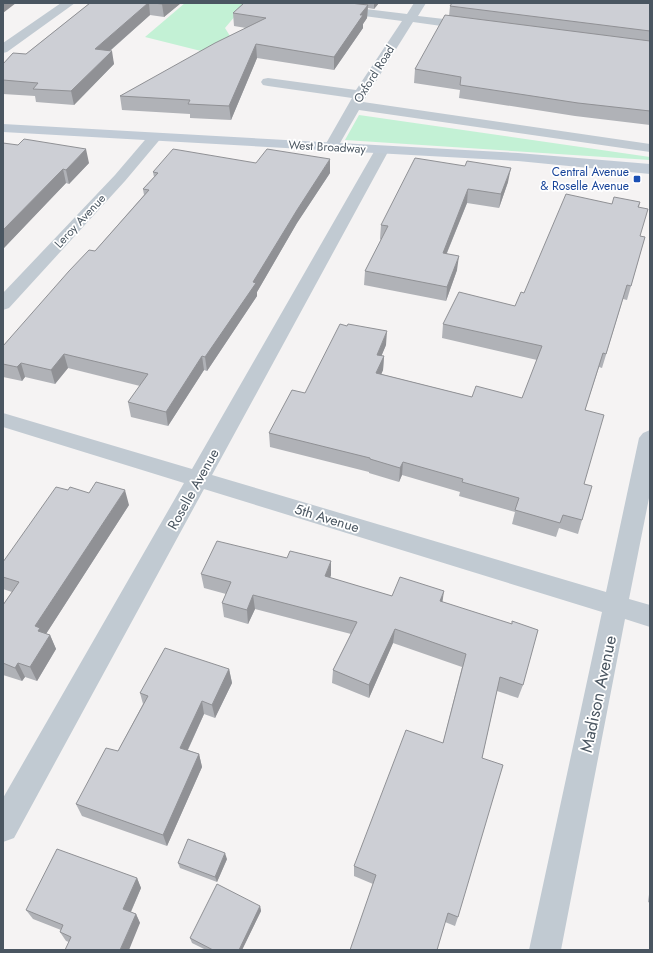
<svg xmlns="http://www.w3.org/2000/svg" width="653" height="953" font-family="Jost,sans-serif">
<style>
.green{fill:#c3f1d5}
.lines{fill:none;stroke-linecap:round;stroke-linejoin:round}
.minor{fill:#c1cad2;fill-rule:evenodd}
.secondary{fill:#c1cbd6;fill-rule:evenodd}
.wall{fill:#b0b2b7}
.shaded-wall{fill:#909195}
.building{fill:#cdcfd5;stroke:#909195}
.transit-dot{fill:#1a4fb4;stroke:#fff;stroke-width:1.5}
.labels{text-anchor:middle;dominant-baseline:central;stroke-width:3.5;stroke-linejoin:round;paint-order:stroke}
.far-street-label{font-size:12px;fill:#4a5661;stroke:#fff}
.far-transit-label{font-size:12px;fill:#164399;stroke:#fff;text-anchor:end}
.street-label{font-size:14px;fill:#4a5661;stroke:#fff}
.near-street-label{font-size:17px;fill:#4a5661;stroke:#fff}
</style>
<rect width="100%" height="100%" fill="#f5f3f3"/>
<path class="green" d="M185,3H246L225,28L230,36L201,51L145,37Z
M359,115L650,157V160L345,140Z"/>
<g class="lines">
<path class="minor" d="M61,3H75L7,52L3,53V43Z
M282,3H316L407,14L414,3H426L418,16L470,22L476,26L470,30L413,22L363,102L650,144V152L359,110L336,150H326L324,147L352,98L268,86L263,85L261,82L263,79L268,78L356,90L402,21L288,6Z
M155,133L160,134L162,137L125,181L9,308L3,310V293L115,175L150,134Z
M382,146L387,147L389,150L212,475L606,592L639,438L643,433L650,430V493L629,599L650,605V627L625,619L561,950H529L602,612L204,489L14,838L3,842V798L184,483L3,427V413L192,469L375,150L377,147Z"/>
<path class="secondary" d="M3,124L518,153L650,164V174L518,161L3,132Z"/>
</g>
<path class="wall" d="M90,3H181L164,17L150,15L110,51L114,64L74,105L36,102L35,96L3,94V64L26,54Z
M244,3H379L374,9L368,8L367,18L363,24V28L334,70L257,58L231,120L190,118V114L122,110L120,96L246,28L234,26L233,13Z
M650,3V125L575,116L459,98L460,90L414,83L415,69L449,16L450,6Z
M3,143L89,163L69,184L66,183L3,249Z
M256,163L330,173L297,223L257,292V296L207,371L204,370L168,426L131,417L128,402L140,386L68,368L55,384L25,377L22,381L3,377V346L95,251L144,195L143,189L154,177L153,172Z
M465,166L508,182L499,208L467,203L447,253L457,270L446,301L364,285L365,271L381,240L380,239L381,225Z
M640,202L639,207L640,236L645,237L627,300L623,299L602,368L599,367L585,410L584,484L582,520L578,534L559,528L556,537L512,524L515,512L459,496L460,492L402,475L399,482L369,473V472L270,447L269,433L305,393L386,345L381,356H384L383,370L381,374L472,397L522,398L537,360L442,338L443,324L515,306L524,293L612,204Z
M129,505L46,634L50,635L56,649L37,681L25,677L22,681L3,675V605L12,592L3,589V562Z
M201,574L331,575L330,578L392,596L442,602L523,685L518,698L497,691L482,758L458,917L455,926L445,922L373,884L354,876V866L443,743L462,667L393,643L369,698L332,683L333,670L351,634L255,609L248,624L224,617L222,603L226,594L204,588Z
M229,669L232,683L215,718L204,714L188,750L199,754L202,767L167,846L82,816L76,804L118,751L143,704L140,693Z
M227,859L217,882L180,868L178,863Z
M137,878L141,888L131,912L136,914L140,923L69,942L66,941L60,932L61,930L33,919L26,910Z
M650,887V903L648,902Z
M260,906L261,911L242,950H206L192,943L190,938Z"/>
<path class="shaded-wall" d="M3,3H16L3,13Z
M148,3H149L150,15L97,62L95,49Z
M164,3H181L164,17L162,4Z
M374,3H379L374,9Z
M368,5L367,18L363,24V28L334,70V57L360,15Z
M256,44L257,58L231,120L229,106Z
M112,51L114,64L74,105L71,91Z
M86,149L89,163L69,184L66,170Z
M330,159V173L297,223L257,292V296L207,371L205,357L253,282L297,210Z
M511,168L508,182L499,208L501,194Z
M63,169L66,183L3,249V230Z
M468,189L467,203L441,267L443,253Z
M459,256L457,270L446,301L447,287Z
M387,331L386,345L376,369L377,355Z
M64,354L68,368L55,384L51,370Z
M202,356L204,370L168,426L166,412Z
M384,356L383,370L376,387V373Z
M21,363L25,377L22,381L17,367Z
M403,462L402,475L399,482L400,468Z
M125,490L129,505L44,637V645L35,626Z
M331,561V575L325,591V576Z
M444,591L442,605L440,601Z
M253,595L255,609L248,624L247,610Z
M395,629L393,643L369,698V685Z
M50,635L56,649L37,681L30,667Z
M18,663L25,677L22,681L15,668Z
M229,669L232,683L215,718L212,705Z
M202,701L204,714L183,760L180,748Z
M199,754L202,767L167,846L163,835Z
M225,853L227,859L217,882L215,877Z
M137,878L141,888L128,918L123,909Z
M260,906L261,911L242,950H239Z
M136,914L140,923L129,950H120Z"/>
<path class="building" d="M90,3H148L95,49L112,51L71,91L33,89L38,83L3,80V64L13,53L26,54Z
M153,3H164L162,4Z
M244,3H350L368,5L360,15H363L334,57L256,44L229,106L188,104L190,100L120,96L215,43L266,18L233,13Z
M452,3H650V31L450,6Z
M445,15L650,41V111L578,103L460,85L461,77L415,69Z
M24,139L86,149L66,170L63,169L3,230V143L18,145Z
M173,149L256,163L267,149L330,159L297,210L253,282L256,283L205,357L202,356L166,412L128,402L148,374L64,354L51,370L21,363L17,367L3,364V346L69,271L89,250L95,251L149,190L143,189L158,173L153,172Z
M415,158L465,166L467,161L511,168L501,194L468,189L443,253L459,256L447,287L365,271L388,226L381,225Z
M566,194L612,204L614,197L640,202L638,207L648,209L640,236L645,237L631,286L627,285L606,354L603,353L585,410L604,415L584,484L592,486L582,520L563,515L560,523L515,510L519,498L462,482L463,479L403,462L400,468L370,459V458L269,433L292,390L305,393L340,324L347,326L348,324L387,331L377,355L384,356L376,373L472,397L476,386L522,398L542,346L443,324L459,292L515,306L521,292L524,293Z
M96,482L125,490L35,626L40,628L38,631L50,635L30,667L18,663L15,668L3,663V605L19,582L3,577V562L56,487L68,490L70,487L89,493Z
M217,541L287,558L290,551L331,561L325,576L392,596L400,577L444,591L440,601L512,624V621L538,630L523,685L500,677L482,758L503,765L458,917L448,913L437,950H350L376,875L354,866L406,730L443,743L466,654L395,629L369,685L333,670L357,622L253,595L247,610L222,603L231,582L201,574Z
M165,648L229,669L212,705L202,701L180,748L199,754L163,835L76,804L106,748L118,751L148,696L140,693Z
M188,839L225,853L215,877L178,863Z
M57,849L137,878L123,909L136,914L120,950H65L71,937L60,932L63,925L26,910Z
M217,884L260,906L239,950H213L190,938Z"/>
<rect class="transit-dot" x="633" y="175" width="8" height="8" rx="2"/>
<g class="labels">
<g class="far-street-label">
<text transform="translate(374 74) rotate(-58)">Oxford Road</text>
<text transform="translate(327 147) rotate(3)">West Broadway</text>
<text transform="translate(80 221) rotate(-47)">Leroy Avenue</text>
</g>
<g class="far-transit-label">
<text x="629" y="172">Central Avenue<tspan x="629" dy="14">&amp; Roselle Avenue</tspan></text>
</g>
<g class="street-label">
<text transform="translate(193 489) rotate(-61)">Roselle Avenue</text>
<text transform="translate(327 518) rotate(17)">5th Avenue</text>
</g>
<g class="near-street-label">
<text transform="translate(598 694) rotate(-78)">Madison Avenue</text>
</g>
</g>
<rect width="653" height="953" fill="none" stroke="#4a5661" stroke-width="8"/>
</svg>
